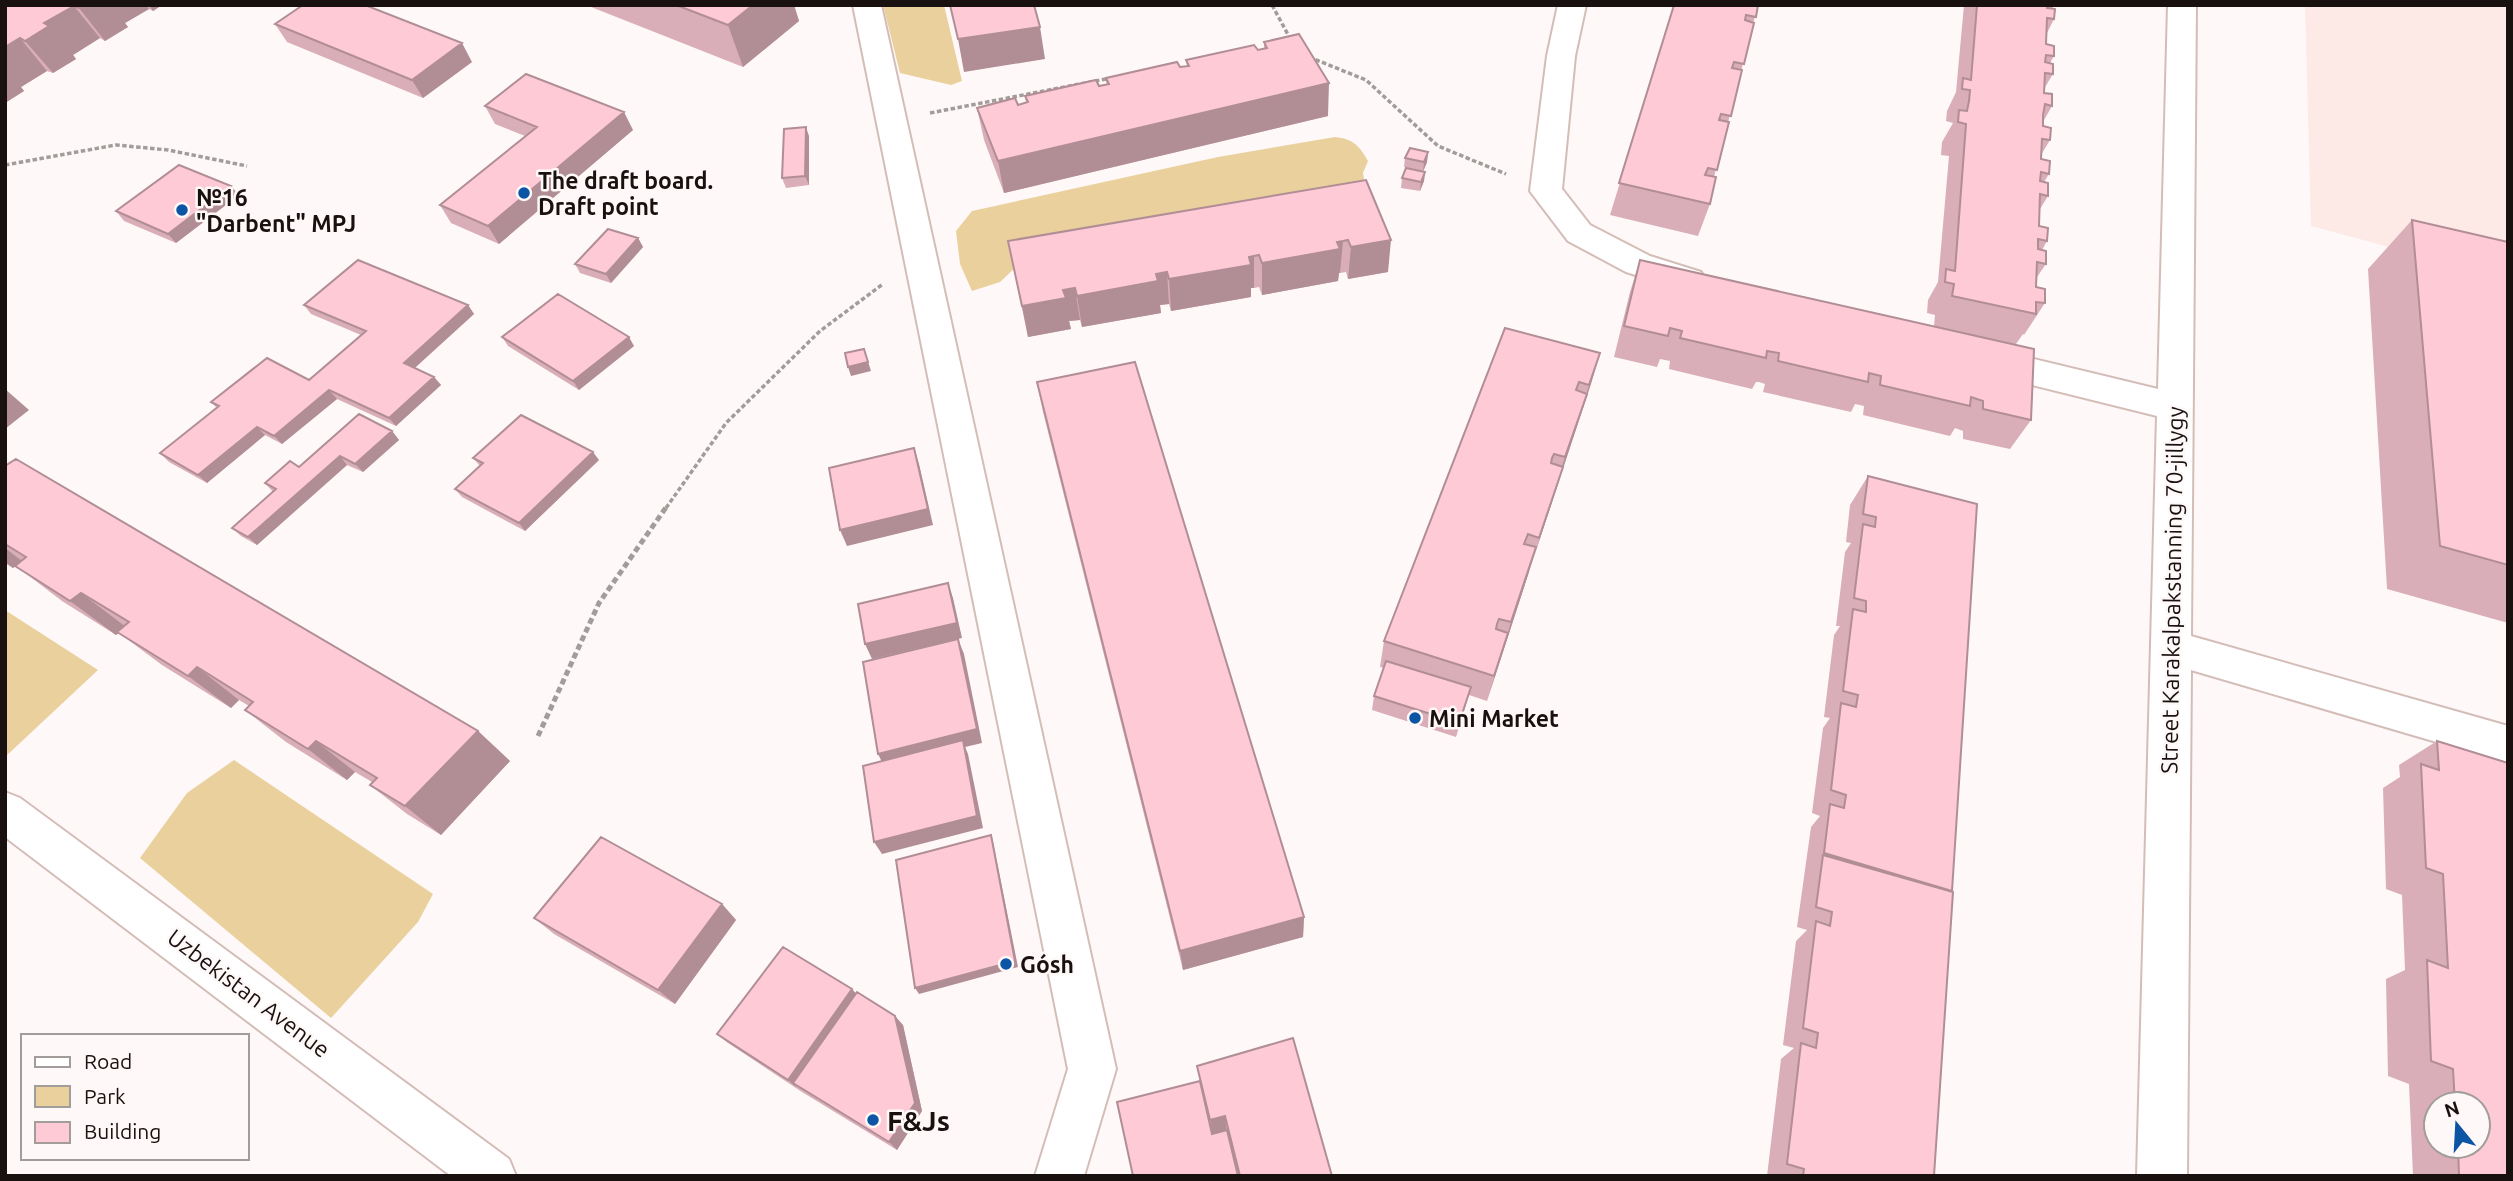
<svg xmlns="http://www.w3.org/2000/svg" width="2513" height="1181" font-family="Ubuntu,sans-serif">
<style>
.built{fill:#fde9e5}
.green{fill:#ead09d}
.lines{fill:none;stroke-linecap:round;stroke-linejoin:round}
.minor-casing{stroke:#d4bdb8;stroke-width:4}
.path-far1{stroke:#a29c9b;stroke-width:3.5;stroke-dasharray:4.5 2.5;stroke-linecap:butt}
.path{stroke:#a29c9b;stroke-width:5;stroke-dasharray:6 3.5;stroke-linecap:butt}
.minor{fill:#fff;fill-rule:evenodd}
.wall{fill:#daaeb8;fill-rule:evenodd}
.shaded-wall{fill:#b18d96}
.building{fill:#fdcad6;stroke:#b18d96;stroke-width:2}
.poi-dot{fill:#0c54a4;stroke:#fef9f8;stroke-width:2.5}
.labels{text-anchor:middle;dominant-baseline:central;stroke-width:5;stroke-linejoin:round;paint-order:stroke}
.poi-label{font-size:23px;font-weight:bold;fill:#19110f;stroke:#fef9f8;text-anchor:start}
.street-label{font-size:23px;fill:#19110f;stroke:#fef9f8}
.near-poi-label{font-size:28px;font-weight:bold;fill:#19110f;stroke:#fef9f8;text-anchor:start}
</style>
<rect width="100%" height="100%" fill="#fef9f8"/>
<path class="built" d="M2305,5H2508V279L2311,226Z"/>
<path class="green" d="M883,5H944L962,81L951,85L900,73Z
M1335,137C1353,139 1359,145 1368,161L1363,173L1366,193L1017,266L1000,282L972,291L960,264L956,231L972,211L1218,157Z
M5,610L98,670L5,757Z
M234,760L433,894L418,922L331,1018L140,858L187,793Z"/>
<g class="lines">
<defs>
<path id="minor" d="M853,5H881L1116,1069L1084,1176H1035L1068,1069Z
M1558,5H1586L1575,56L1562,189L1590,225L1650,256L1701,272L1705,280L1701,288L1689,292L1626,272L1568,241L1530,191L1547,56Z
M2168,5H2196L2191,636L2508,726V763L2191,670L2187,1176H2137L2157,416L1984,373L1972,369L1967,360L1972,351L1984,347L2158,389Z
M5,792L20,798L509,1159L516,1176H451L5,837Z"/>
</defs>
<use href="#minor" class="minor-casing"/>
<path class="path-far1" d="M1272,5L1292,42
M1309,57L1366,80L1438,146L1506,174
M930,113L1111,78
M5,165L116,145L168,150L247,166
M666,508L726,423L820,331L883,284"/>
<path class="path" d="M538,736L599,603L667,506"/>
<use href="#minor" class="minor"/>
</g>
<path class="wall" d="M5,5H162L153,11L149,9L125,23L128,27L105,41L100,38L73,55L76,59L53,73L47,71L21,87L24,91L5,103Z
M586,5H794L799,21L743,67Z
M1670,5H1758L1714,177L1710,204L1698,236L1610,215L1674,6Z
M1964,5H2054L2052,9L2054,19L2047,33L2046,44L2054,56L2050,63L2053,74L2044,89V93L2052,106L2043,122V126L2050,140L2041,155V159L2049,174L2044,182L2048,196L2040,209L2039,226L2047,241L2042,250L2046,264L2037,277L2036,287L2045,303L2024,335L2023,334L2016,344L2031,420L2010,449L1963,439V431L1955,428L1950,436L1863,415L1864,406L1855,404L1851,412L1763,392L1765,384L1759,382H1756L1752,389L1669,369L1670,361L1660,359L1657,367L1614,357L1630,292L1640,260L1934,326L1935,315L1927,313L1928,300L1938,282L1949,156L1941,155L1942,142L1953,123L1946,121L1947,111L1956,92Z
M275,24L472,62L423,98L287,42Z
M1264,42L1328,116L1004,193L984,140L977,108L1018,105L1026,103L1025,96L1106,85V78L1187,66L1186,60L1264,49Z
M485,106L633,130L499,244L451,223L440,205L525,136L495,124Z
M809,136V185L786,188L782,178Z
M1428,152L1427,162L1423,171L1425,172L1424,181L1420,191L1401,188L1402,178L1418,170L1404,167L1405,158Z
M1366,180L1388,272L1348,279L1346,272L1340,273H1339L1338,281L1262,295L1259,287L1254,288H1251V297L1171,311L1169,304L1160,305L1161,313L1082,327L1080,320L1069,321L1071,329L1028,337L1008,241Z
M239,195L176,243L124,221L116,211Z
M2412,220L2508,242V623L2387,589L2368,269Z
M638,238L643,247L611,283L580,273L575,264Z
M304,305H468L474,314L415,368L434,377L441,385L396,426L337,399L282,444L265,435L207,483L169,462L160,453L217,408L211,402L309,380L361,335L311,314Z
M502,337L634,346L579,390L508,346Z
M1600,353L1487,701L1469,695L1456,737L1372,710L1374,696L1384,668L1380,667L1384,641Z
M1037,382L1304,917L1303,937L1183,970L1043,412Z
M392,431L399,440L363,472L347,465L257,545L241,536L232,528L273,492L265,483L299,467Z
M473,458L599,460L525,531L462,497L455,489L480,466Z
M5,466L478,731L510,761L441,835L407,814L370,785L372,782L355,772L347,780L286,742L245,710L249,706L239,700L231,708L162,665L119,633L116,635L62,601L16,566L13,568L5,563Z
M1868,476L1952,891L1951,892L1934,1176H1767L1781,1059L1794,1048L1783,1045L1796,941L1807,930L1797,927L1811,827L1820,816L1812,813L1823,728L1830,718L1824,717L1834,635L1840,626H1836L1845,552L1851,543L1846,542L1850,505Z
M2437,741L2508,1176H2413L2409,1084L2388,1076L2386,979L2405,970L2402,895L2386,889L2383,788L2400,777L2399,765ZM2436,1104H2478V1146H2436Z
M722,904L736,920L675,1004L554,934L534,918Z
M856,993L903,1025L922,1111L897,1150L802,1092L728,1043L717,1034Z
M1197,1066L1332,1176H1133L1200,1081Z"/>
<path class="shaded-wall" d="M84,5H146L149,9L125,23L128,27L105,41L79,8Z
M149,5H162L153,11Z
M753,5H794L799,21L743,67L728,25Z
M74,6L100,38L73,55L76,59L53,73L25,41L44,23Z
M1040,27L1045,59L964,72L958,39Z
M20,38L47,71L21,87L24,91L5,103V47Z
M462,43L472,62L423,98L412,80Z
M1329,83L1328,116L1004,193L998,161Z
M624,112L633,130L499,244L488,226Z
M806,127L809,136V185L805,176Z
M1428,152L1427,162L1423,172L1424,162Z
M1425,172L1424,181L1420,191L1421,182Z
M231,186L239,195L176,243L168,234Z
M638,238L643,247L611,283L606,274Z
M1391,240L1388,272L1348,279L1351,247Z
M1343,241L1340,273H1339L1338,281L1262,295V263Z
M1254,256V288H1251V297L1171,311L1169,279Z
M1167,272L1169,304L1160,305L1161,313L1082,327L1077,296Z
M1075,288L1080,320L1069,321L1071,329L1028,337L1022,306L1063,290Z
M468,305L474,314L410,372L404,363Z
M629,337L634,346L579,390L573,381Z
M864,349L871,371L851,376L848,367Z
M1600,353L1591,384L1531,566L1565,457Z
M434,377L441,385L396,426L389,418Z
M5,389L29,410L5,429Z
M329,390L337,399L282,444L274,436Z
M257,427L265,435L207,483L198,475Z
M392,431L399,440L363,472L355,464Z
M914,448L919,464L933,525L847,546L840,530Z
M593,452L599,460L525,531L519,523Z
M340,456L347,465L257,545L248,537Z
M1536,547L1528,575L1487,701L1511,622Z
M5,548L22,561L13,568L5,562Z
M948,583L953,598L962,638L872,659L865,644Z
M81,593L126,627L116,635L70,601Z
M958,639L964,654L982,743L965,747L968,754L983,828L882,854L874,842L885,768L878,754Z
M197,667L239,700L231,708L188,676Z
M478,731L510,761L441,835L405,806Z
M316,741L355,772L347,780L308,749Z
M991,835L993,842L1018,967L919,994L915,988Z
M722,904L736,920L675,1004L658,990Z
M1304,917L1303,937L1183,970L1180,951Z
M852,989L861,999L793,1083L797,1088L788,1080Z
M895,1016L903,1025L922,1111L897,1150L889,1142Z
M1225,1116L1227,1134L1213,1138L1210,1120Z"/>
<path class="building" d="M5,5H84L79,8L74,6L44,23L49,26L25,41L20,38L5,47Z
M303,5H365L462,43L412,80L275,24Z
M676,5H753L728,25Z
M950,5H1034L1040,27L958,39Z
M1674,5H1758L1756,17L1746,15L1745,20L1754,23L1744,64L1734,62L1732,68L1742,70L1731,116L1721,114L1719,120L1729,122L1717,170L1708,168L1705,175L1716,177L1710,204L1619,183Z
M1977,5H2048L2047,8L2055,9L2054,19L2047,18L2046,44L2054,46V56L2046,55L2045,62L2053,64V74L2045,73L2044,93L2052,94V106L2045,104L2043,115V126L2051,128L2050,140L2042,139L2041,159L2050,161L2049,174L2041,172L2040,181L2048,183V196L2040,194L2039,226L2048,228L2047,241L2038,239V249L2046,251V264L2037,262L2036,287L2045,289V303L2036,302V314L1952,296L1954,284L1945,282L1946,269L1955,271L1966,124L1958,122L1959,110L1967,111L1969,101L1970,90L1962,89L1963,78L1971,80Z
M1299,34L1329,83L998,161L977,108L1015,98L1018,105L1028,102L1025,96L1096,80L1099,86L1109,84L1106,78L1177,62L1180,67L1189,66L1186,60L1254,45L1258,50L1267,48L1264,42Z
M526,74L624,112L488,226L440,205L537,127L485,106Z
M806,127L805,176L782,178L784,129Z
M1410,148L1428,152L1424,162L1405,158Z
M179,165L231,186L168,234L116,211Z
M1406,168L1425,172L1421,182L1402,178Z
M1366,180L1391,240L1351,247L1348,240L1343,241L1337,242L1340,249L1262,263L1259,255L1249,257L1251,265L1169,279L1167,272L1156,274L1158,281L1077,296L1075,288L1063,290L1066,298L1022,306L1008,241Z
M2412,220L2508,242V565L2440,546Z
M608,229L638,238L606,274L575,264Z
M358,260L468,305L404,363L434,377L389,418L329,390L274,436L257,427L198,475L160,453L219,406L211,402L267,358L309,380L366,331L304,305Z
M1640,260L2034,349L2031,420L1983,409V401L1971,397L1970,406L1880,385L1881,376L1869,373L1868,382L1778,361L1779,353L1767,351L1766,358L1680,338L1682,331L1670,328L1668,336L1624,326Z
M558,294L629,337L573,381L502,337Z
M1505,328L1600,353L1589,385L1579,382L1576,390L1587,394L1565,457L1554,454L1552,458L1551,463L1563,467L1539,538L1528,534L1524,544L1536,547L1511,622L1499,619L1497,624L1496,629L1508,633L1494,676L1384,641Z
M864,349L868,362L848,367L845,353Z
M1135,362L1304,917L1180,951L1037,382Z
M359,414L392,431L355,464L340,456L248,537L232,528L276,489L265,483L290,461L299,467Z
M521,415L593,452L519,523L455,489L483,463L473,458Z
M914,448L928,509L840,530L829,468Z
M16,459L478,731L405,806L370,785L377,778L316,741L308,749L245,710L253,702L197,667L188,676L117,632L129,622L81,593L70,601L15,566L26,557L5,544V466Z
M1868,476L1977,504L1952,891L1824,853L1830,804L1844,808L1846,795L1831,790L1841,703L1856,707L1858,695L1843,691L1853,609L1866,612V601L1854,598L1863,524L1875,527L1876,517L1863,514Z
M948,583L957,623L865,644L858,604Z
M958,639L977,729L878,754L863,662Z
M1386,661L1471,687L1459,723L1374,696Z
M963,740L977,816L874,842L863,766Z
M2437,741L2508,763V1176H2459L2458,1146H2478V1104H2455L2453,1069L2431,1061L2427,960L2448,968L2443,874L2426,868L2421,764L2439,770Z
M991,835L1015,961L915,988L896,860Z
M601,837L722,904L658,990L534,918Z
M1823,855L1953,892L1934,1176H1803L1804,1169L1787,1164L1801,1043L1816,1048L1818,1033L1803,1028L1816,921L1830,926L1832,912L1816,907Z
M783,947L852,989L788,1080L717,1034Z
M857,992L895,1016L915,1103L889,1142L793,1083Z
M1293,1038L1332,1176H1240L1225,1116L1210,1120L1197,1066Z
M1200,1081L1212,1134L1227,1130L1238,1176H1133L1117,1102Z"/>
<g class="poi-dot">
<circle cx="524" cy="193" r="7"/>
<circle cx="182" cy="210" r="7"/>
<circle cx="1415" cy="718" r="7"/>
<circle cx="1006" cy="964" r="7"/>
<circle cx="873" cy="1120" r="7"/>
</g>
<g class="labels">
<g class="poi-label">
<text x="538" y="180">The draft board.<tspan x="538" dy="26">Draft point</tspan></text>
<text x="196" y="197">№16<tspan x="196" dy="26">"Darbent" MPJ</tspan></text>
<text x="1429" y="718">Mini Market</text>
<text x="1020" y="964">Gósh</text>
</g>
<g class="street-label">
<text transform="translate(2172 590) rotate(-89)">Street Karakalpakstanning 70-jillygy</text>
<text transform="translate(249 993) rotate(37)">Uzbekistan Avenue</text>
</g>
<g class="near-poi-label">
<text x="887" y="1120">F&amp;Js</text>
</g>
</g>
<rect width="2513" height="1181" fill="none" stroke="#19110f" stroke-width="14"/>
<rect x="21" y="1034" width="228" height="126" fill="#fef9f8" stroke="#a29c9b" stroke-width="2"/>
<rect x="35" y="1057" width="35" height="10" fill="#ffffff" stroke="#a29c9b" stroke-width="2"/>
<text x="84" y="1069" font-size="21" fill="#19110f">Road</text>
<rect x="35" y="1086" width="35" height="21" fill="#ead09d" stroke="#a29c9b" stroke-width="2"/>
<text x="84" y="1104" font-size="21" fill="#19110f">Park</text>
<rect x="35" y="1122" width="35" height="21" fill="#fdcad6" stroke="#a29c9b" stroke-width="2"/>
<text x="84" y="1139" font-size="21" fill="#19110f">Building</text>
<g transform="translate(2457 1125) rotate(342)"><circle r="33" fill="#fef9f8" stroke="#a29c9b" stroke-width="2"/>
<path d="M0-5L12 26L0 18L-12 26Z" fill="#0c54a4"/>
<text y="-10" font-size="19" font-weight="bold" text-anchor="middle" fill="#19110f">N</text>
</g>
</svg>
